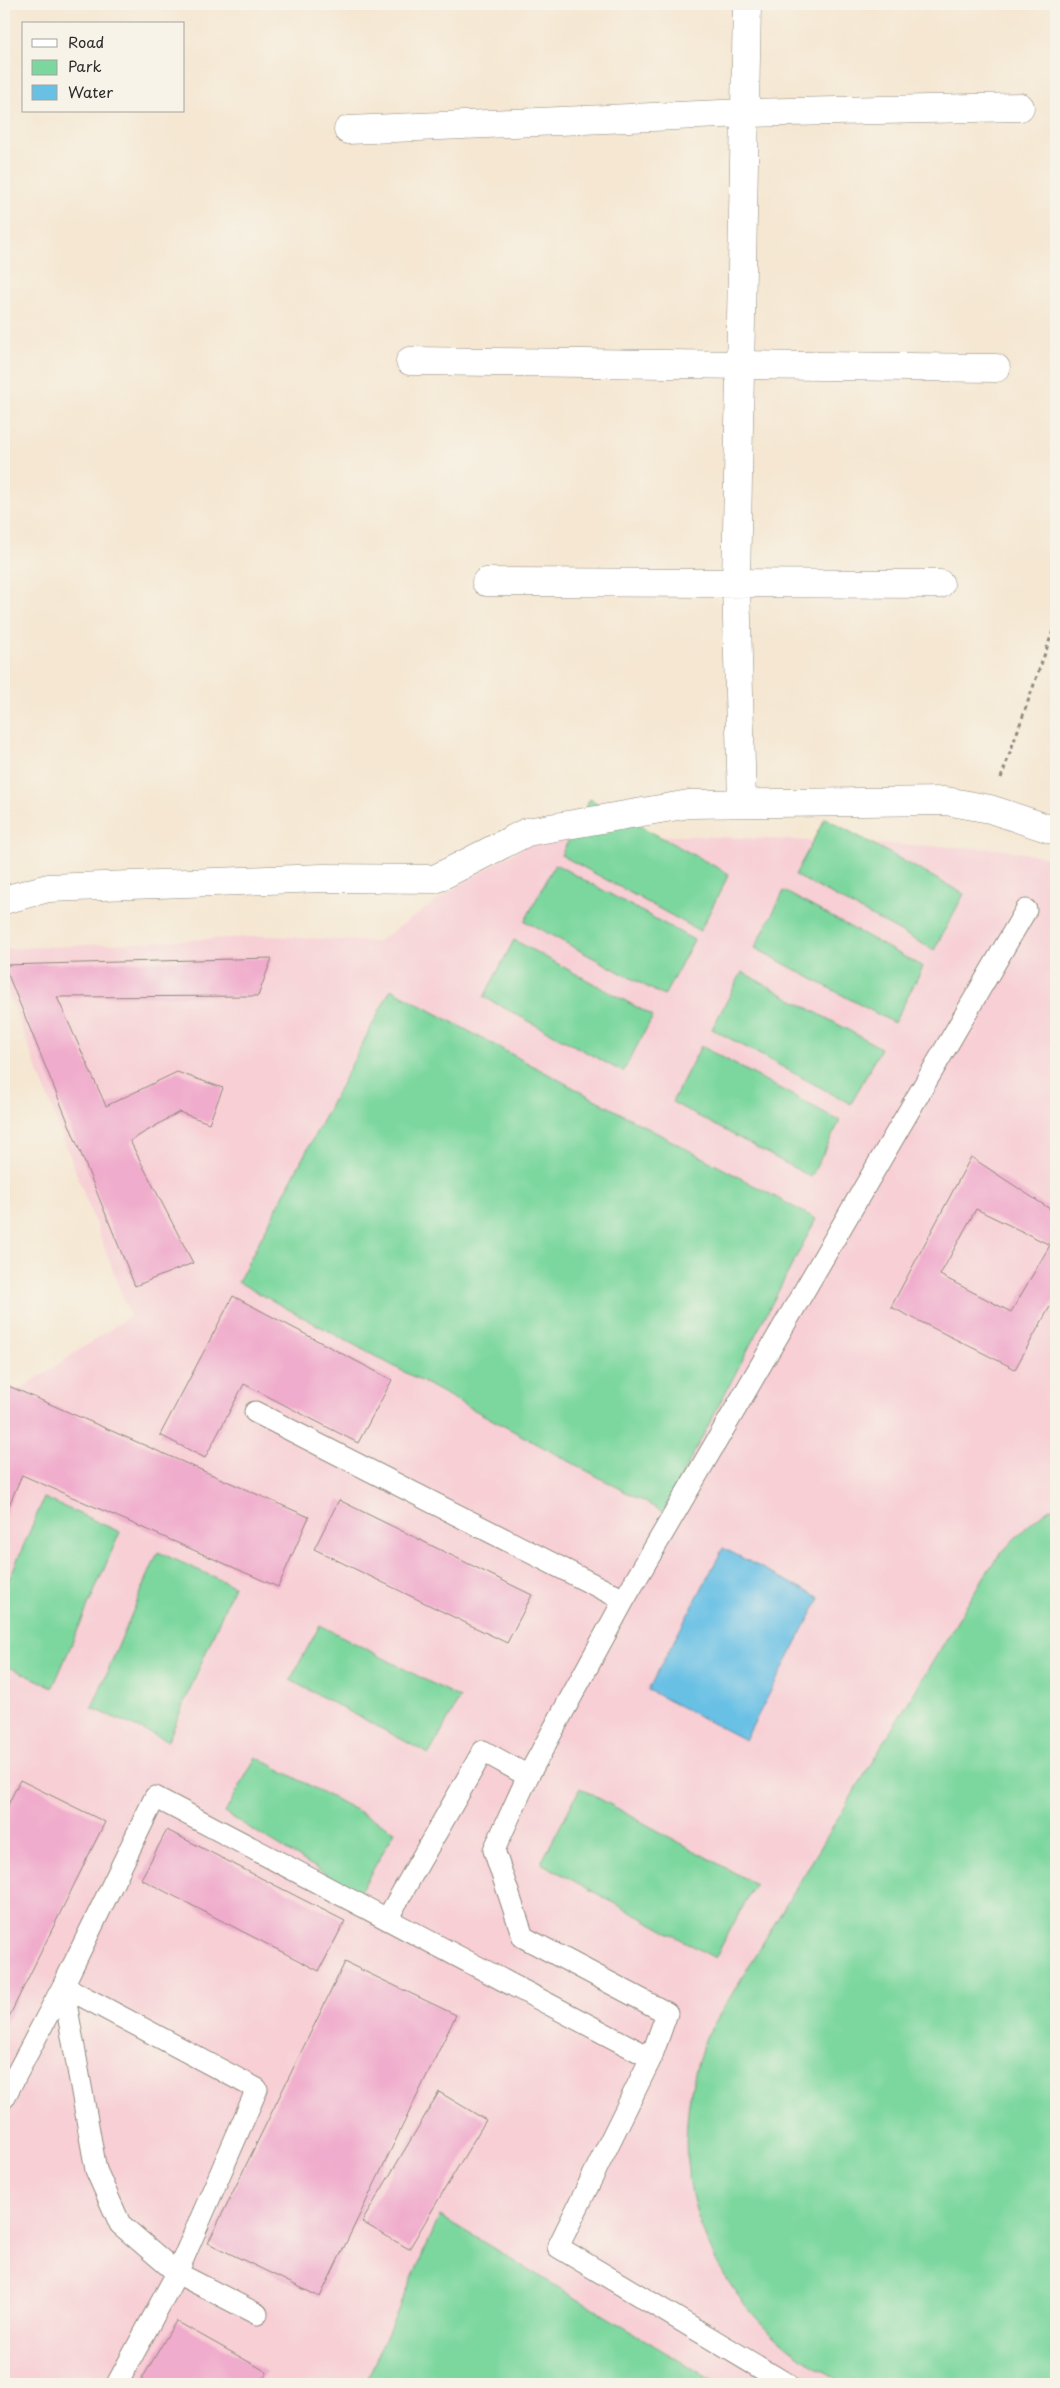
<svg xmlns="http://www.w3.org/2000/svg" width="1060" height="2388" font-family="'Playpen Sans',sans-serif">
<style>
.built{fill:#f7cfd5}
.green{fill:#7cd79e;stroke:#548164}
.water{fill:#68c0e5;stroke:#4a7688}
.building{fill:#f0accc;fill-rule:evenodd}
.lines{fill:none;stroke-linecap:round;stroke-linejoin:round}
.lane-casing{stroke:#90897e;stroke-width:23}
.street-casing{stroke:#90897e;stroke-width:29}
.secondary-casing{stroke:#90897e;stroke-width:29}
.path{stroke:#90897e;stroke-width:3;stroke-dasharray:4 4;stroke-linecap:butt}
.lane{stroke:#fff;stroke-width:21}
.street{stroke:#fff;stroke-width:28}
.secondary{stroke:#fff;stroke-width:28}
</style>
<rect width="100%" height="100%" fill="#f7f3e8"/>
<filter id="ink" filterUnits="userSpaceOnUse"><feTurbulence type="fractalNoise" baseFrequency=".02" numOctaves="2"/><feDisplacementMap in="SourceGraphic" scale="10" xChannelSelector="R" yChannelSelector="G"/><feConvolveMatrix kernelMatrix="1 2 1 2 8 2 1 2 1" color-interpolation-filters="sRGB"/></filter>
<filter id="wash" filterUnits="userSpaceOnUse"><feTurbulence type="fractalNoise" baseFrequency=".0096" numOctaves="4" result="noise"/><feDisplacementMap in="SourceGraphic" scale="20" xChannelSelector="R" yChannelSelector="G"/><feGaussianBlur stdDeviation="1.12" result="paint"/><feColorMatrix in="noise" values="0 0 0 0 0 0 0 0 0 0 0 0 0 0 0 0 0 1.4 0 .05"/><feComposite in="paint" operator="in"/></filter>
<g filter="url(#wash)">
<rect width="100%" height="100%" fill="#f5e7d2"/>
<path class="built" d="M544,835L692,836L1003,849L1056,859V2384H4V1400L130,1316L4,981V949L270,936L377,942L461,884Z"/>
<path class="green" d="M590,799L729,874L700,931L561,855Z
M825,818L964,894L934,950L795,875Z
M555,864L694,940L664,996L525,921Z
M784,891L923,967L894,1023L755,948Z
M514,940L653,1016L623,1072L484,997Z
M742,972L881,1048L851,1104L712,1029Z
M391,989L816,1219L663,1512L238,1282Z
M701,1046L840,1121L811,1177L672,1102Z
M44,1498L120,1532L53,1687L4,1665V1591Z
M1056,1505V2380L1047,2384H848C747,2340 678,2233 687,2122C689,2092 696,2065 706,2037L990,1567C1009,1543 1030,1521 1056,1505Z
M158,1552L234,1586L168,1741L92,1708Z
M320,1625L460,1698L429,1754L290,1680Z
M256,1757L395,1831L359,1894L225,1813Z
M580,1788L755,1884L715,1958L541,1863Z
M440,2216L718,2384H365Z"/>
<path class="water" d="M723,1548L820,1598L745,1740L648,1690Z"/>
<g id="blocks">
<path class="building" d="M272,958L258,996L57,997L106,1106L177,1072L223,1088L209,1123L179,1112L130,1141L193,1263L135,1286L4,965Z
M971,1157L1056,1213V1296L1015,1369L891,1307ZM976,1209L1050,1245L1011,1312L940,1275Z
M233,1296L392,1380L358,1443L244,1384L205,1458L160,1435Z
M4,1384L309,1517L278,1587L22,1475L4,1517Z
M339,1500L532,1595L507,1643L314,1549Z
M20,1780L105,1822L4,2027V1813Z
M167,1830L345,1921L319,1971L141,1879Z
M345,1962L456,2015L320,2297L208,2243Z
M439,2092L486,2120L409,2249L362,2222Z
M176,2321L267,2372L259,2384H139Z"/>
</g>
</g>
<g filter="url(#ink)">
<use href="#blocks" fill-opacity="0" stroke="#90897e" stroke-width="1"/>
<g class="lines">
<defs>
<path id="lane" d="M255,1412L624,1600L528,1776L494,1850L523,1937L667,2013L651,2058
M624,1600L1026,910
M387,1919L483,1751L528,1776
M4,2098L63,1986L155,1797L651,2058L558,2247L787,2384
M117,2384L177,2273L257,2089L63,1986L96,2170L120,2224L177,2273L257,2314"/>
<path id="street" d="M348,130L745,113L1020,107
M410,361L996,368
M486,582L940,584
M742,802L736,584L747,4"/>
<path id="secondary" d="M4,900L48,888L323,878L435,879L527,832L689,804L946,801L990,809L1056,831"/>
</defs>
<use href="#lane" class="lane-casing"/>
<use href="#street" class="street-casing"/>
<use href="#secondary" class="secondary-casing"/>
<path class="path" d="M1001,778L1056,622"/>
<use href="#lane" class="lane"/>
<use href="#street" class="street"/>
<use href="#secondary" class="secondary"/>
</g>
</g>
<rect width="1060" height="2388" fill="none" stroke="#f7f3e8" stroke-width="20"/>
<rect x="22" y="22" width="162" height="90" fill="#f7f3e8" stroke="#a5a39c"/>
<rect x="32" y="39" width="25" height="8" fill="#ffffff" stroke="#a5a39c"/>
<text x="68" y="48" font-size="15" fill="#2b2b2b">Road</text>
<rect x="32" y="60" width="25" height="15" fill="#7cd79e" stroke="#a5a39c"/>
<text x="68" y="72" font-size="15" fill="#2b2b2b">Park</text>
<rect x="32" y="85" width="25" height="15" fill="#68c0e5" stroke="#a5a39c"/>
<text x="68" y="98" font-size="15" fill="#2b2b2b">Water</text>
</svg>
